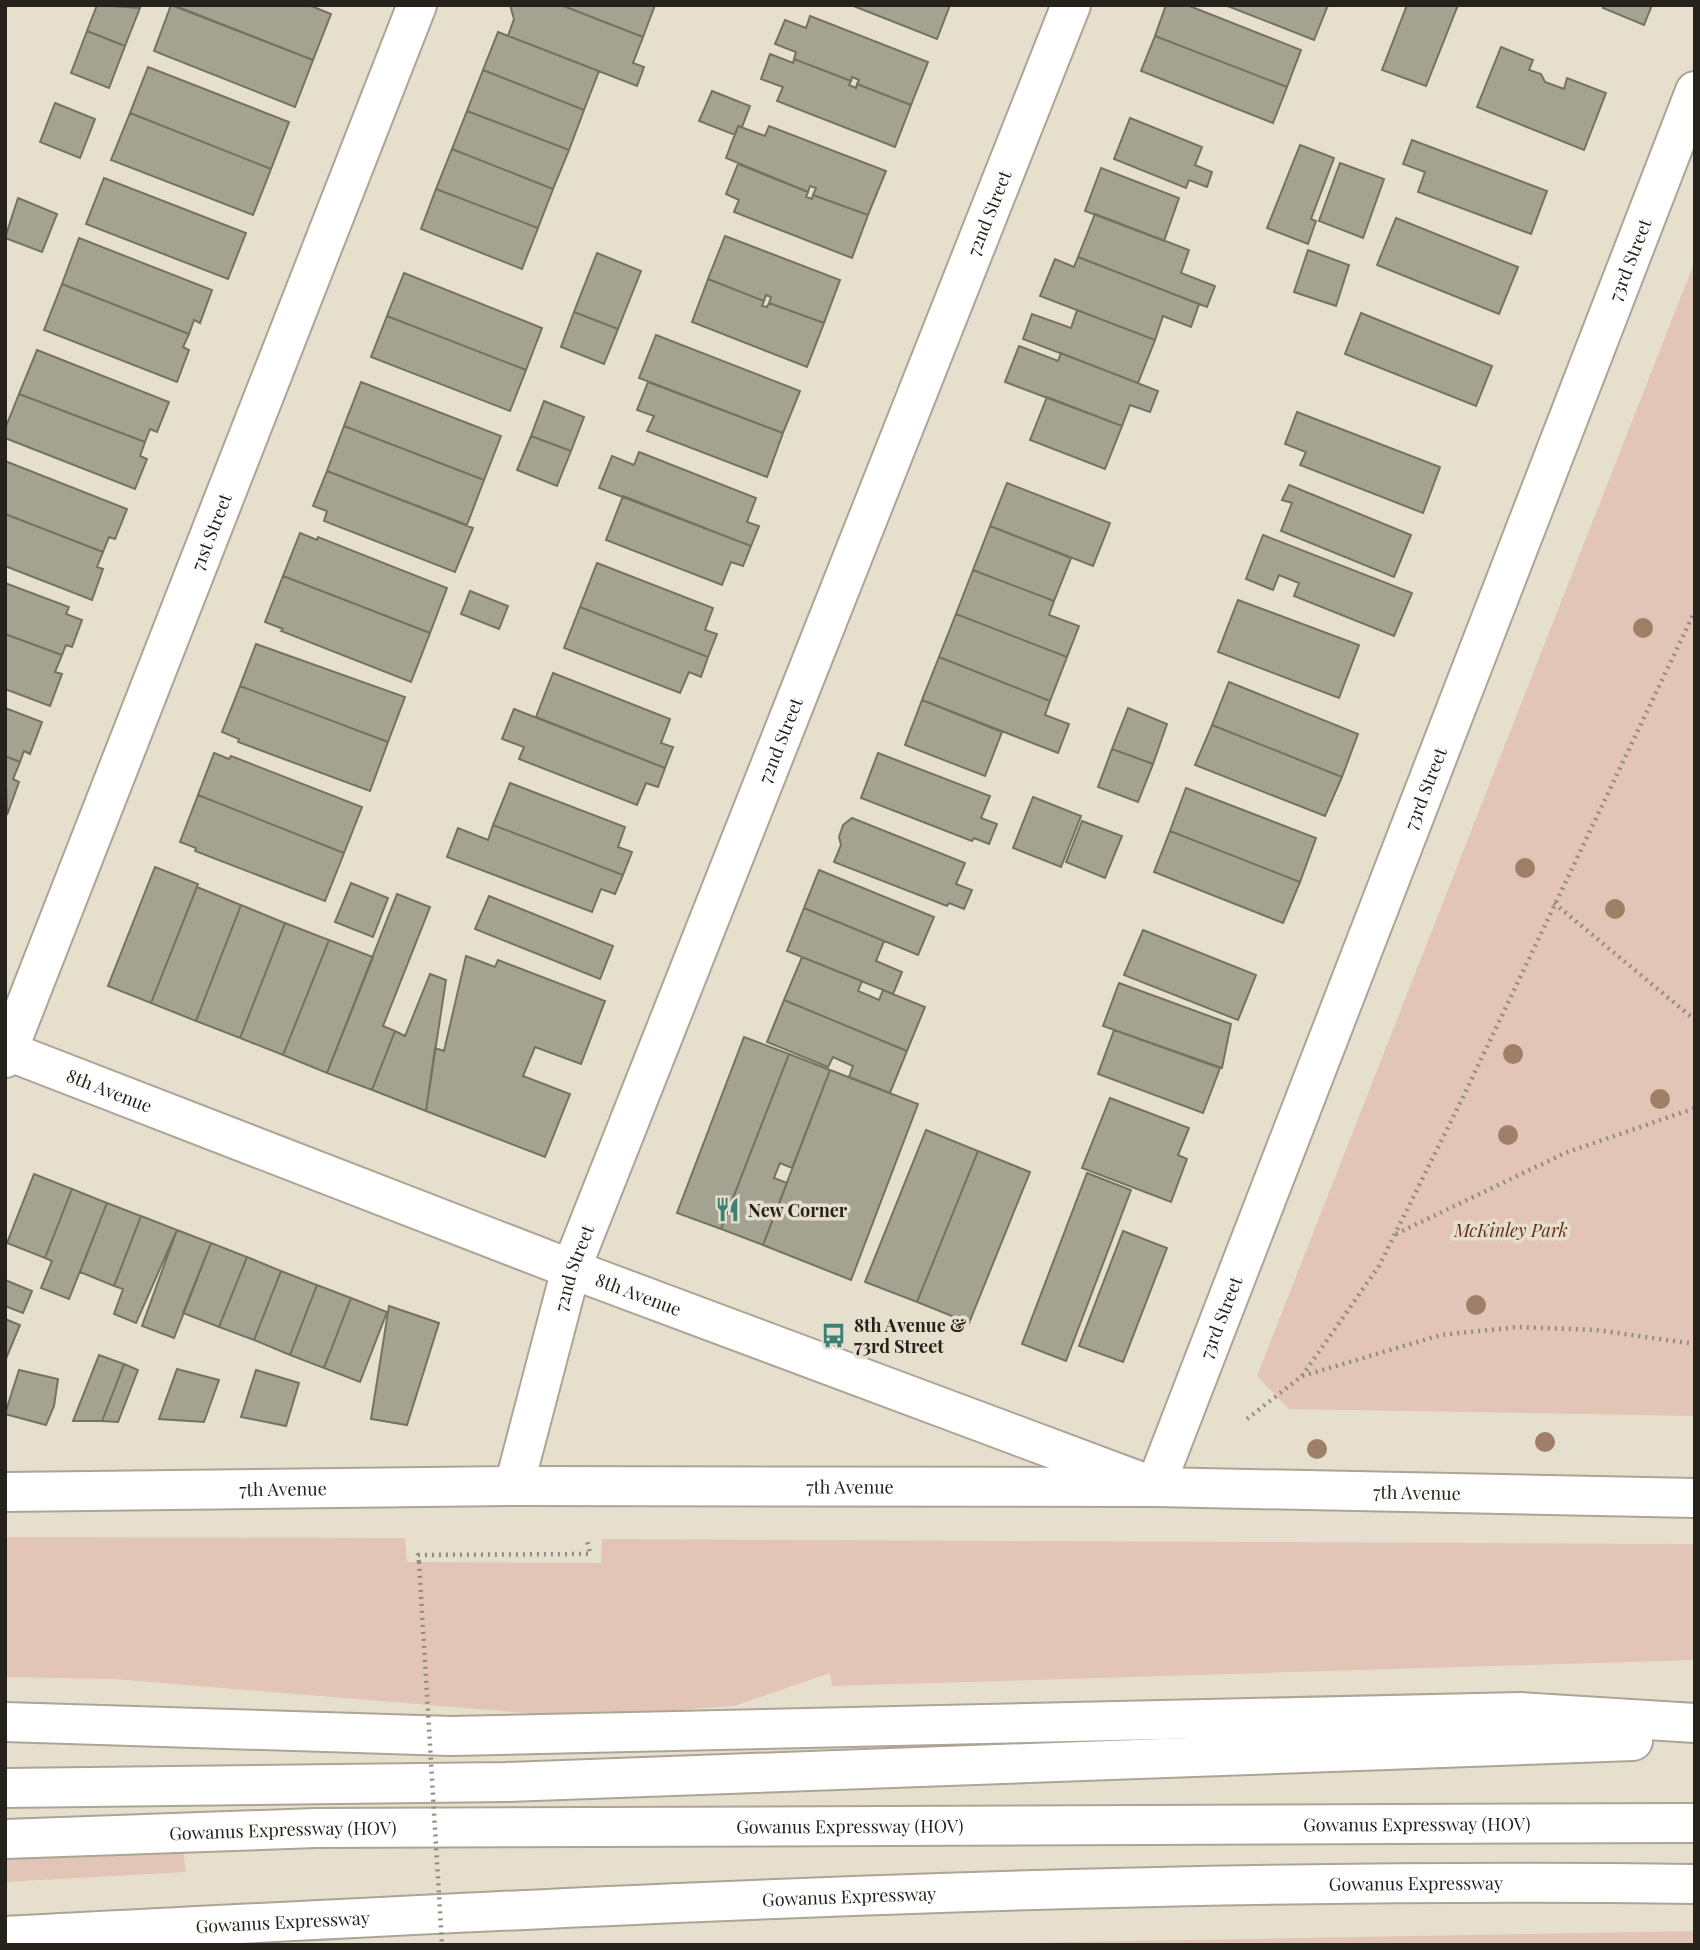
<svg xmlns="http://www.w3.org/2000/svg" width="1700" height="1950" font-family="'Playfair Display',serif">
<style>
.green{fill:#e2c5b7}
.building{fill:#a4a392;stroke:#747363;stroke-width:2}
.lines{fill:none;stroke-linecap:round;stroke-linejoin:round}
.minor-casing{stroke:#aca494;stroke-width:42}
.secondary-casing{stroke:#aca494;stroke-width:42}
.motorway-casing{stroke:#aca494;stroke-width:42}
.path{stroke:#928c80;stroke-width:4.5;stroke-dasharray:2 5;stroke-linecap:butt}
.minor{stroke:#fff;stroke-width:38}
.secondary{stroke:#fff;stroke-width:38}
.motorway{stroke:#fff;stroke-width:38}
.path-bridge{stroke:#928c80;stroke-width:4.5;stroke-dasharray:2 5;stroke-linecap:butt}
.tree{fill:#9f7f68}
.labels{text-anchor:middle;dominant-baseline:central;stroke-width:7;stroke-linejoin:round;paint-order:stroke}
.street-label{font-size:18px;fill:#25221b;stroke:#e7dfce}
.poi-label{font-size:18px;font-weight:bold;fill:#25221b;stroke:#e7dfce;text-anchor:start}
.park-label{font-size:18px;font-style:italic;fill:#643014;stroke:#e7dfce}
</style>
<rect width="100%" height="100%" fill="#e7dfce"/>
<path class="green" d="M1695,261V1416L1289,1409L1257,1376Z
M5,1537L405,1538L407,1562L601,1563L602,1539L1695,1544V1660L832,1686L830,1673L734,1706L573,1717L114,1679L5,1677Z
M183,1851L186,1872L5,1882V1855Z
M1695,1931V1945H901Z"/>
<path class="building" d="M97,5L140,8L125,46L87,31Z
M171,5L313,60L295,107L154,51Z
M173,5H309L331,14L313,60Z
M561,5L643,37L633,63L644,67L637,86L508,36L514,19L510,5Z
M561,5H655L643,37Z
M851,5H950L937,39Z
M1166,5H1187L1301,50L1287,87L1155,36Z
M1225,5H1328L1314,40Z
M1407,5H1458L1426,86L1382,70Z
M1604,5H1652L1644,25L1603,8Z
M810,16L928,62L911,105L857,84L859,80L852,77L851,81L794,59L796,52L775,44L785,20L806,28Z
M87,31L125,46L109,88L71,73Z
M498,32L599,71L584,110L483,70Z
M1155,36L1287,87L1273,123L1141,71Z
M1501,47L1533,60L1529,70L1541,74L1545,82L1564,89L1567,78L1606,93L1584,150L1477,107Z
M770,54L793,63L794,59L851,81L849,85L856,88L857,84L911,105L895,147L777,101L783,87L761,79Z
M148,67L289,122L271,169L130,113Z
M483,70L584,110L569,150L467,111Z
M712,91L750,106L742,127L738,126L735,135L699,121Z
M55,103L95,119L80,158L40,142Z
M467,111L569,150L553,189L452,149Z
M130,113L271,169L253,215L111,160Z
M1130,118L1202,147L1195,165L1212,172L1207,187L1189,180L1186,188L1114,159Z
M738,126L765,136L769,126L886,171L868,215L813,195L816,188L810,186L808,192L726,158Z
M1412,140L1547,191L1531,234L1418,192L1425,172L1403,164Z
M1300,145L1334,158L1311,219L1316,221L1308,244L1267,228Z
M452,149L553,189L538,228L436,189Z
M1340,163L1384,179L1363,238L1319,221Z
M738,164L808,192L806,197L812,199L813,195L868,215L852,258L734,212L739,200L726,194Z
M1101,168L1179,198L1164,241L1085,211Z
M104,178L246,233L228,279L86,224Z
M436,189L538,228L522,269L421,229Z
M18,198L57,214L42,252L5,238Z
M1095,214L1189,250L1181,273L1215,286L1207,307L1078,257Z
M1396,218L1518,267L1499,314L1377,265Z
M725,236L840,280L824,323L769,303L771,297L766,295L764,301L708,279Z
M79,238L212,290L200,323L194,320L189,334L62,284Z
M1308,250L1349,265L1336,306L1294,292Z
M597,253L641,271L618,329L574,312Z
M1078,257L1199,304L1191,327L1163,316L1155,340L1040,296L1055,259L1074,267Z
M404,273L542,328L526,370L387,316Z
M708,279L764,301L762,306L767,307L769,303L824,323L807,367L692,322Z
M62,284L189,334L183,347L189,350L177,382L44,330Z
M1077,310L1155,340L1138,383L1023,339L1032,314L1071,328Z
M574,312L618,329L604,364L561,347Z
M1361,313L1492,366L1476,406L1345,354Z
M387,316L526,370L510,411L371,357Z
M656,335L800,391L783,433L639,378Z
M1019,346L1058,361L1061,353L1158,391L1150,412L1130,405L1122,426L1005,382Z
M37,350L169,402L157,432L150,429L145,442L19,394Z
M361,382L501,436L484,480L344,426Z
M648,382L783,433L767,477L647,431L654,416L637,410Z
M19,394L145,442L140,456L147,459L135,489L5,438V429Z
M1047,397L1122,426L1105,469L1030,440Z
M544,401L584,417L571,451L531,436Z
M1297,412L1440,467L1423,513L1300,465L1306,452L1285,444Z
M344,426L484,480L467,525L327,471Z
M531,436L571,451L557,486L517,470Z
M639,452L756,498L747,522L759,526L751,546L599,488L612,456L634,465Z
M5,461L127,509L115,539L109,537L103,552L5,514Z
M327,471L473,528L455,572L324,521L327,511L313,506Z
M1007,483L1110,523L1093,566L990,526Z
M1289,485L1411,535L1394,577L1281,531L1292,503L1282,500Z
M623,496L751,546L743,566L731,562L722,585L606,540Z
M5,514L103,552L97,567L103,569L92,600L5,566Z
M990,526L1071,558L1054,601L973,570Z
M300,533L317,540L318,537L447,588L430,633L283,576Z
M1263,535L1412,593L1394,636L1294,596L1299,583L1279,575L1273,590L1246,579Z
M597,563L713,608L705,630L717,634L708,657L580,607Z
M973,570L1054,601L1049,615L1079,626L1067,657L956,614Z
M283,576L430,633L411,682L281,631L283,629L265,622Z
M5,583L69,607L66,614L82,620L72,647L66,645L62,655L5,634Z
M470,591L508,606L499,629L461,614Z
M1238,600L1359,645L1339,698L1218,652Z
M580,607L708,657L701,677L689,672L680,693L564,648Z
M956,614L1067,657L1050,701L939,657Z
M5,634L62,655L55,672L62,674L50,706L5,689Z
M256,644L405,697L388,742L240,686Z
M939,657L1050,701L1045,715L1069,724L1058,753L922,700Z
M553,673L670,719L661,743L673,747L665,768L536,717Z
M1229,682L1358,734L1342,777L1212,725Z
M240,686L388,742L370,791L238,742L239,739L222,732Z
M922,700L1002,732L985,776L905,745Z
M5,708L42,722L30,754L24,751L20,762L5,756Z
M1128,708L1167,724L1153,764L1112,749Z
M514,709L665,768L658,787L646,783L637,805L519,759L524,747L502,739Z
M1212,725L1342,777L1325,816L1195,765Z
M1112,749L1153,764L1138,802L1098,787Z
M214,753L229,759L231,756L362,807L344,853L198,795Z
M878,753L990,796L981,818L997,824L989,844L974,838L972,841L861,798Z
M5,756L20,762L13,779L19,782L7,815Z
M510,783L625,827L618,847L632,852L623,875L493,825Z
M1186,788L1316,838L1300,882L1170,831Z
M198,795L344,853L325,901L195,851L196,848L180,842Z
M1033,797L1081,816L1061,867L1013,848Z
M852,818L965,863L956,884L972,890L964,909L949,903L947,906L834,862L841,845L839,837L843,825Z
M1082,821L1122,836L1105,878L1066,862Z
M493,825L623,875L615,894L601,889L592,912L447,857L458,828L488,840Z
M1170,831L1300,882L1283,923L1154,872Z
M155,867L198,884L151,1003L108,986Z
M819,870L934,917L918,955L804,908Z
M351,883L388,898L373,937L335,922Z
M197,887L241,905L196,1021L151,1003Z
M397,894L430,907L383,1026L395,1031L372,1090L327,1073Z
M489,896L613,946L600,979L475,929Z
M241,905L285,923L240,1038L196,1021Z
M804,908L884,941L876,961L902,972L893,994L787,951Z
M285,923L329,940L283,1055L240,1038Z
M1143,930L1256,975L1238,1020L1124,975Z
M329,940L373,957L327,1073L283,1055Z
M466,956L495,967L498,960L605,1001L581,1064L535,1047L523,1076L570,1094L545,1157L426,1111L435,1048L444,1051Z
M802,957L862,981L858,991L879,1000L883,990L925,1007L907,1051L784,1000Z
M430,974L446,980L426,1111L372,1090L395,1031L405,1036Z
M1119,983L1231,1024L1222,1068L1103,1026Z
M784,1000L907,1051L890,1093L849,1077L853,1066L833,1057L828,1067L767,1042Z
M1114,1030L1220,1068L1203,1113L1098,1074Z
M744,1037L789,1054L721,1229L677,1213Z
M789,1054L830,1070L792,1168L780,1163L774,1178L787,1183L763,1245L721,1229Z
M830,1070L918,1104L851,1280L763,1245Z
M1110,1098L1189,1128L1178,1155L1187,1159L1171,1202L1082,1168Z
M926,1130L978,1151L917,1302L865,1282Z
M978,1151L1030,1172L969,1323L917,1302Z
M1087,1173L1131,1190L1066,1361L1022,1344Z
M34,1174L72,1189L45,1258L7,1243Z
M72,1189L107,1203L69,1299L41,1288L52,1261L45,1258Z
M107,1203L141,1216L114,1286L80,1272Z
M141,1216L177,1230L136,1323L114,1314L123,1289L114,1286Z
M177,1230L211,1243L174,1338L142,1326Z
M1123,1231L1167,1248L1123,1362L1079,1346Z
M211,1243L247,1257L219,1327L183,1313Z
M247,1257L281,1271L254,1340L219,1327Z
M281,1271L317,1285L290,1355L254,1340Z
M5,1280L32,1291L23,1313L5,1306Z
M317,1285L351,1298L324,1368L290,1355Z
M351,1298L387,1312L360,1382L324,1368Z
M389,1306L439,1323L407,1425L371,1419Z
M5,1319L20,1325L5,1361Z
M99,1355L124,1364L102,1421H73Z
M124,1364L138,1370L118,1422L102,1421Z
M177,1369L219,1380L204,1422L159,1419Z
M19,1370L58,1379L54,1406L46,1425L5,1414Z
M256,1370L299,1383L286,1426L241,1417Z"/>
<g class="lines">
<defs>
<g id="minor">
<path id="s1" d="M5,1050L571,1269L1155,1487L1695,91"/>
<path id="s2" d="M5,1058L417,5"/>
<path id="s3" d="M514,1486L571,1269L1071,5"/>
</g>
<g id="secondary">
<path id="s4" d="M5,1492L514,1486L1155,1487L1695,1498"/>
</g>
<g id="motorway">
<path d="M5,1722L451,1736L1521,1712L1695,1723"/>
<path d="M5,1788L506,1782L1633,1741"/>
<path id="s5" d="M5,1839L316,1828L1695,1823"/>
<path id="s6" d="M5,1936C568,1907 1132,1876 1695,1884"/>
</g>
</defs>
<use href="#minor" class="minor-casing"/>
<use href="#secondary" class="secondary-casing"/>
<use href="#motorway" class="motorway-casing"/>
<path class="path" d="M1554,903L1695,1020
M1396,1234L1565,1153L1695,1108
M1302,1376L1379,1266L1463,1097L1695,611
M1247,1419L1302,1376L1441,1335L1517,1327L1596,1330L1695,1344
M419,1562L418,1555L590,1554L587,1540"/>
<use href="#minor" class="minor"/>
<use href="#secondary" class="secondary"/>
<use href="#motorway" class="motorway"/>
<path class="path-bridge" d="M419,1562L442,1945"/>
</g>
<g class="tree">
<circle cx="1643" cy="628" r="10"/>
<circle cx="1525" cy="868" r="10"/>
<circle cx="1615" cy="909" r="10"/>
<circle cx="1513" cy="1054" r="10"/>
<circle cx="1660" cy="1099" r="10"/>
<circle cx="1508" cy="1135" r="10"/>
<circle cx="1476" cy="1305" r="10"/>
<circle cx="1545" cy="1442" r="10"/>
<circle cx="1317" cy="1449" r="10"/>
</g>
<defs>
<symbol id="restaurant-bare" viewBox="-9 -9 18 18"><path d="M-5-6h1v4h1v-4h1v4h1v-4h1v5L-1.5 .5V6h-2V.5L-5-1ZM5-6V6H3V1.5H1.5Q1.5-4 5-6Z" fill="#3d8175" stroke="#e7dfce" stroke-width="2.5" paint-order="stroke"/></symbol>
<symbol id="bus-bare" viewBox="-9 -9 18 18"><path d="M-5-6H5V4H4V6H2V4H-2V6H-4V4H-5ZM-3.5-4V0h7V-4ZM-3.5 1.2v1.5H-2V1.2ZM2 1.2v1.5H3.5V1.2Z" fill="#3d8175" stroke="#e7dfce" stroke-width="2.5" paint-order="stroke"/></symbol>
</defs>
<g fill-rule="evenodd">
<use href="#restaurant-bare" x="710" y="1192" width="35" height="35"/>
<use href="#bus-bare" x="816" y="1318" width="35" height="35"/>
</g>
<g class="labels">
<g class="street-label">
<text stroke="none"><textPath href="#s3" startOffset="1360">72nd Street</textPath></text>
<text stroke="none"><textPath href="#s1" startOffset="2546">73rd Street</textPath></text>
<text stroke="none"><textPath href="#s2" startOffset="565">71st Street</textPath></text>
<text stroke="none"><textPath href="#s3" startOffset="793">72nd Street</textPath></text>
<text stroke="none"><textPath href="#s1" startOffset="1979">73rd Street</textPath></text>
<text stroke="none"><textPath href="#s1" startOffset="112">8th Avenue</textPath></text>
<text stroke="none"><textPath href="#s3" startOffset="226">72nd Street</textPath></text>
<text stroke="none"><textPath href="#s1" startOffset="679">8th Avenue</textPath></text>
<text stroke="none"><textPath href="#s1" startOffset="1412">73rd Street</textPath></text>
<text stroke="none"><textPath href="#s4" startOffset="845">7th Avenue</textPath></text>
<text stroke="none"><textPath href="#s4" startOffset="278">7th Avenue</textPath></text>
<text stroke="none"><textPath href="#s4" startOffset="1412">7th Avenue</textPath></text>
<text stroke="none"><textPath href="#s5" startOffset="1412">Gowanus Expressway (HOV)</textPath></text>
<text stroke="none"><textPath href="#s5" startOffset="845">Gowanus Expressway (HOV)</textPath></text>
<text stroke="none"><textPath href="#s5" startOffset="278">Gowanus Expressway (HOV)</textPath></text>
<text stroke="none"><textPath href="#s6" startOffset="1412">Gowanus Expressway</textPath></text>
<text stroke="none"><textPath href="#s6" startOffset="845">Gowanus Expressway</textPath></text>
<text stroke="none"><textPath href="#s6" startOffset="278">Gowanus Expressway</textPath></text>
</g>
<g class="poi-label">
<text x="748" y="1210">New Corner</text>
<text x="854" y="1325">8th Avenue &amp;<tspan x="854" dy="21">73rd Street</tspan></text>
</g>
<g class="park-label">
<text x="1511" y="1230">McKinley Park</text>
</g>
</g>
<rect width="1700" height="1950" fill="none" stroke="#25221b" stroke-width="14"/>
</svg>
